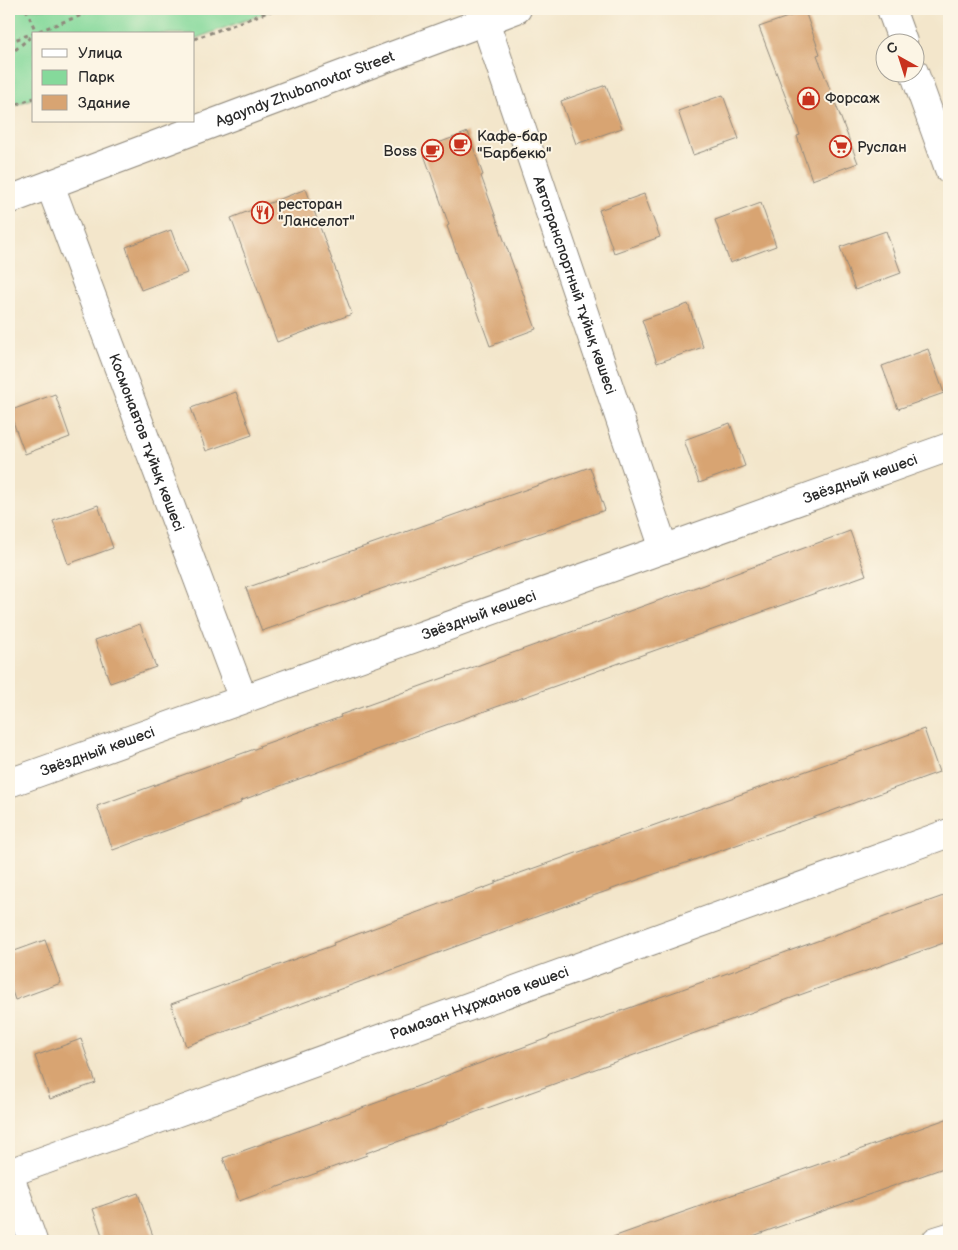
<svg xmlns="http://www.w3.org/2000/svg" width="958" height="1250" font-family="'Balsamiq Sans',sans-serif">
<style>
.green{fill:#85d99b;stroke:#588263}
.building{fill:#d8a472}
.lines{fill:none;stroke-linecap:round;stroke-linejoin:round}
.minor-casing{stroke:#8f887b;stroke-width:30}
.tertiary-casing{stroke:#8f887b;stroke-width:30}
.path{stroke:#8f887b;stroke-width:3;stroke-dasharray:4 4;stroke-linecap:butt}
.minor{stroke:#fff;stroke-width:28}
.tertiary{stroke:#fff;stroke-width:28}
.labels{text-anchor:middle;dominant-baseline:central;stroke-width:4;stroke-linejoin:round;paint-order:stroke}
.street-label{font-size:15px;fill:#2b2b2b;stroke:#fcf5e5}
.poi-label{font-size:15px;fill:#2b2b2b;stroke:#fcf5e5;text-anchor:start}
</style>
<rect width="100%" height="100%" fill="#fcf5e5"/>
<filter id="ink" filterUnits="userSpaceOnUse"><feTurbulence type="fractalNoise" baseFrequency=".02" numOctaves="2"/><feDisplacementMap in="SourceGraphic" scale="10" xChannelSelector="R" yChannelSelector="G"/><feConvolveMatrix kernelMatrix="1 2 1 2 8 2 1 2 1" color-interpolation-filters="sRGB"/></filter>
<filter id="wash" filterUnits="userSpaceOnUse"><feTurbulence type="fractalNoise" baseFrequency=".0096" numOctaves="4" result="noise"/><feDisplacementMap in="SourceGraphic" scale="20" xChannelSelector="R" yChannelSelector="G"/><feGaussianBlur stdDeviation="1.12" result="paint"/><feColorMatrix in="noise" values="0 0 0 0 0 0 0 0 0 0 0 0 0 0 0 0 0 1.4 0 .05"/><feComposite in="paint" operator="in"/></filter>
<g filter="url(#wash)">
<rect width="100%" height="100%" fill="#f3e6cb"/>
<path class="green" d="M9,9H276L194,39V34H34V98L9,107Z"/>
<g id="blocks">
<path class="building" d="M805,11L820,54L817,55L858,163L812,180L797,136L800,135L759,27Z
M606,85L622,128L576,144L561,101Z
M723,95L739,139L693,155L678,111Z
M468,132L483,175L481,176L536,329L490,346L447,226L449,225L422,149Z
M306,189L352,314L277,342L231,218Z
M644,194L660,237L614,253L599,210Z
M761,203L776,246L730,263L715,220Z
M171,230L187,273L141,290L126,247Z
M886,231L901,273L855,290L840,247Z
M688,304L703,347L657,363L642,320Z
M928,349L944,393L898,409L882,366Z
M236,392L252,435L206,451L191,408Z
M55,394L70,437L25,454L9,411Z
M730,423L745,466L699,483L684,440Z
M590,467L605,510L262,631L246,588Z
M98,505L113,548L68,564L53,521Z
M850,531L866,575L401,741L240,801L241,803L113,850L97,806L260,747L259,746L341,717L340,715L421,686L699,586V587Z
M140,624L156,667L110,683L95,640Z
M924,729L939,772L818,816L587,898L186,1046L171,1004L334,945L333,943L495,884V882Z
M949,894V941L446,1123L447,1124L366,1153L367,1155L239,1201L223,1158L387,1099L386,1098L548,1038V1037Z
M45,940L61,983L15,1000L9,982V953Z
M81,1039L96,1083L50,1099L35,1056Z
M949,1118V1166L739,1241H614L613,1237Z
M138,1193L153,1236L138,1241H104L93,1209Z"/>
</g>
</g>
<g filter="url(#ink)">
<use href="#blocks" fill-opacity="0" stroke="#8f887b" stroke-width="1"/>
<g class="lines">
<defs>
<g id="minor">
<path id="s1" d="M485,21L664,549"/>
<path id="s2" d="M50,185L243,699"/>
<path id="s3" d="M9,783L949,447"/>
<path id="s4" d="M9,1173L949,833"/>
<path d="M9,1174L33,1241"/>
<path d="M936,1241L949,1237"/>
</g>
<g id="tertiary">
<path d="M891,9L903,42"/>
<path d="M914,72L949,169"/>
<path id="s5" d="M9,200L517,9"/>
</g>
</defs>
<use href="#minor" class="minor-casing"/>
<use href="#tertiary" class="tertiary-casing"/>
<path class="path" d="M26,9L36,32L35,33
M194,39L276,9
M9,42L98,9
M9,55L33,35
M9,107L34,98"/>
<use href="#minor" class="minor"/>
<use href="#tertiary" class="tertiary"/>
</g>
</g>
<defs>
<symbol id="shop-ring" viewBox="-11 -11 22 22"><circle r="9.5" fill="#fcf5e5" stroke="#c8321e" stroke-width="1.5"/><path d="M-5-2.5h2.3a2.7 3.5 0 0 1 5.4 0H5L5.5 6h-11ZM-1.5-2.5h3a1.5 2.3 0 0 0-3 0Z" fill="#c8321e"/></symbol>
<symbol id="cafe-ring" viewBox="-11 -11 22 22"><circle r="9.5" fill="#fcf5e5" stroke="#c8321e" stroke-width="1.5"/><path d="M-5.5-4.5H6V0H3Q3 3.5 0 3.5H-2.5Q-5.5 3.5-5.5 0ZM3-3.2v2h1.7v-2ZM-6 4.5H4V6H-6Z" fill="#c8321e"/></symbol>
<symbol id="supermarket-ring" viewBox="-11 -11 22 22"><circle r="9.5" fill="#fcf5e5" stroke="#c8321e" stroke-width="1.5"/><path d="M-6-5.5h2.5l.6 2H6L4.5 2H-2.5L-4.4-4H-6ZM-1.5 3.2a1.3 1.3 0 1 0 .1 0ZM3 3.2a1.3 1.3 0 1 0 .1 0Z" fill="#c8321e"/></symbol>
<symbol id="restaurant-ring" viewBox="-11 -11 22 22"><circle r="9.5" fill="#fcf5e5" stroke="#c8321e" stroke-width="1.5"/><path d="M-5-6h1v4h1v-4h1v4h1v-4h1v5L-1.5 .5V6h-2V.5L-5-1ZM5-6V6H3V1.5H1.5Q1.5-4 5-6Z" fill="#c8321e"/></symbol>
</defs>
<g fill-rule="evenodd">
<use href="#shop-ring" x="796" y="86" width="25" height="25"/>
<use href="#cafe-ring" x="448" y="132" width="25" height="25"/>
<use href="#supermarket-ring" x="828" y="134" width="25" height="25"/>
<use href="#cafe-ring" x="420" y="138" width="25" height="25"/>
<use href="#restaurant-ring" x="250" y="200" width="25" height="25"/>
</g>
<g class="labels">
<g class="street-label">
<text stroke="none"><textPath href="#s5" startOffset="316">Agayndy Zhubanovtar Street</textPath></text>
<text stroke="none"><textPath href="#s1" startOffset="279">Автотранспортный тұйық көшесі</textPath></text>
<text stroke="none"><textPath href="#s2" startOffset="275">Космонавтов тұйық көшесі</textPath></text>
<text stroke="none"><textPath href="#s3" startOffset="904">Звёздный көшесі</textPath></text>
<text stroke="none"><textPath href="#s3" startOffset="499">Звёздный көшесі</textPath></text>
<text stroke="none"><textPath href="#s3" startOffset="94">Звёздный көшесі</textPath></text>
<text stroke="none"><textPath href="#s4" startOffset="500">Рамазан Нұржанов көшесі</textPath></text>
</g>
<g class="poi-label">
<text x="825" y="98">Форсаж</text>
<text x="477" y="136">Кафе-бар<tspan x="477" dy="17">"Барбекю"</tspan></text>
<text x="857" y="147">Руслан</text>
<text x="417" y="151" text-anchor="end">Boss</text>
<text x="278" y="204">ресторан<tspan x="278" dy="17">"Ланселот"</tspan></text>
</g>
</g>
<rect width="958" height="1250" fill="none" stroke="#fcf5e5" stroke-width="30"/>
<rect x="32" y="32" width="162" height="90" fill="#fcf5e5" stroke="#a8a49b"/>
<rect x="42" y="49" width="25" height="8" fill="#ffffff" stroke="#a8a49b"/>
<text x="78" y="58" font-size="15" fill="#2b2b2b">Улица</text>
<rect x="42" y="70" width="25" height="15" fill="#85d99b" stroke="#a8a49b"/>
<text x="78" y="82" font-size="15" fill="#2b2b2b">Парк</text>
<rect x="42" y="95" width="25" height="15" fill="#d8a472" stroke="#a8a49b"/>
<text x="78" y="108" font-size="15" fill="#2b2b2b">Здание</text>
<g transform="translate(900 58) rotate(321)"><circle r="24" fill="#fcf5e5" stroke="#a8a49b"/>
<path d="M0-4L9 19L0 12L-9 19Z" fill="#c8321e"/>
<text y="-8" font-size="14" font-weight="bold" text-anchor="middle" fill="#2b2b2b">С</text>
</g>
</svg>
